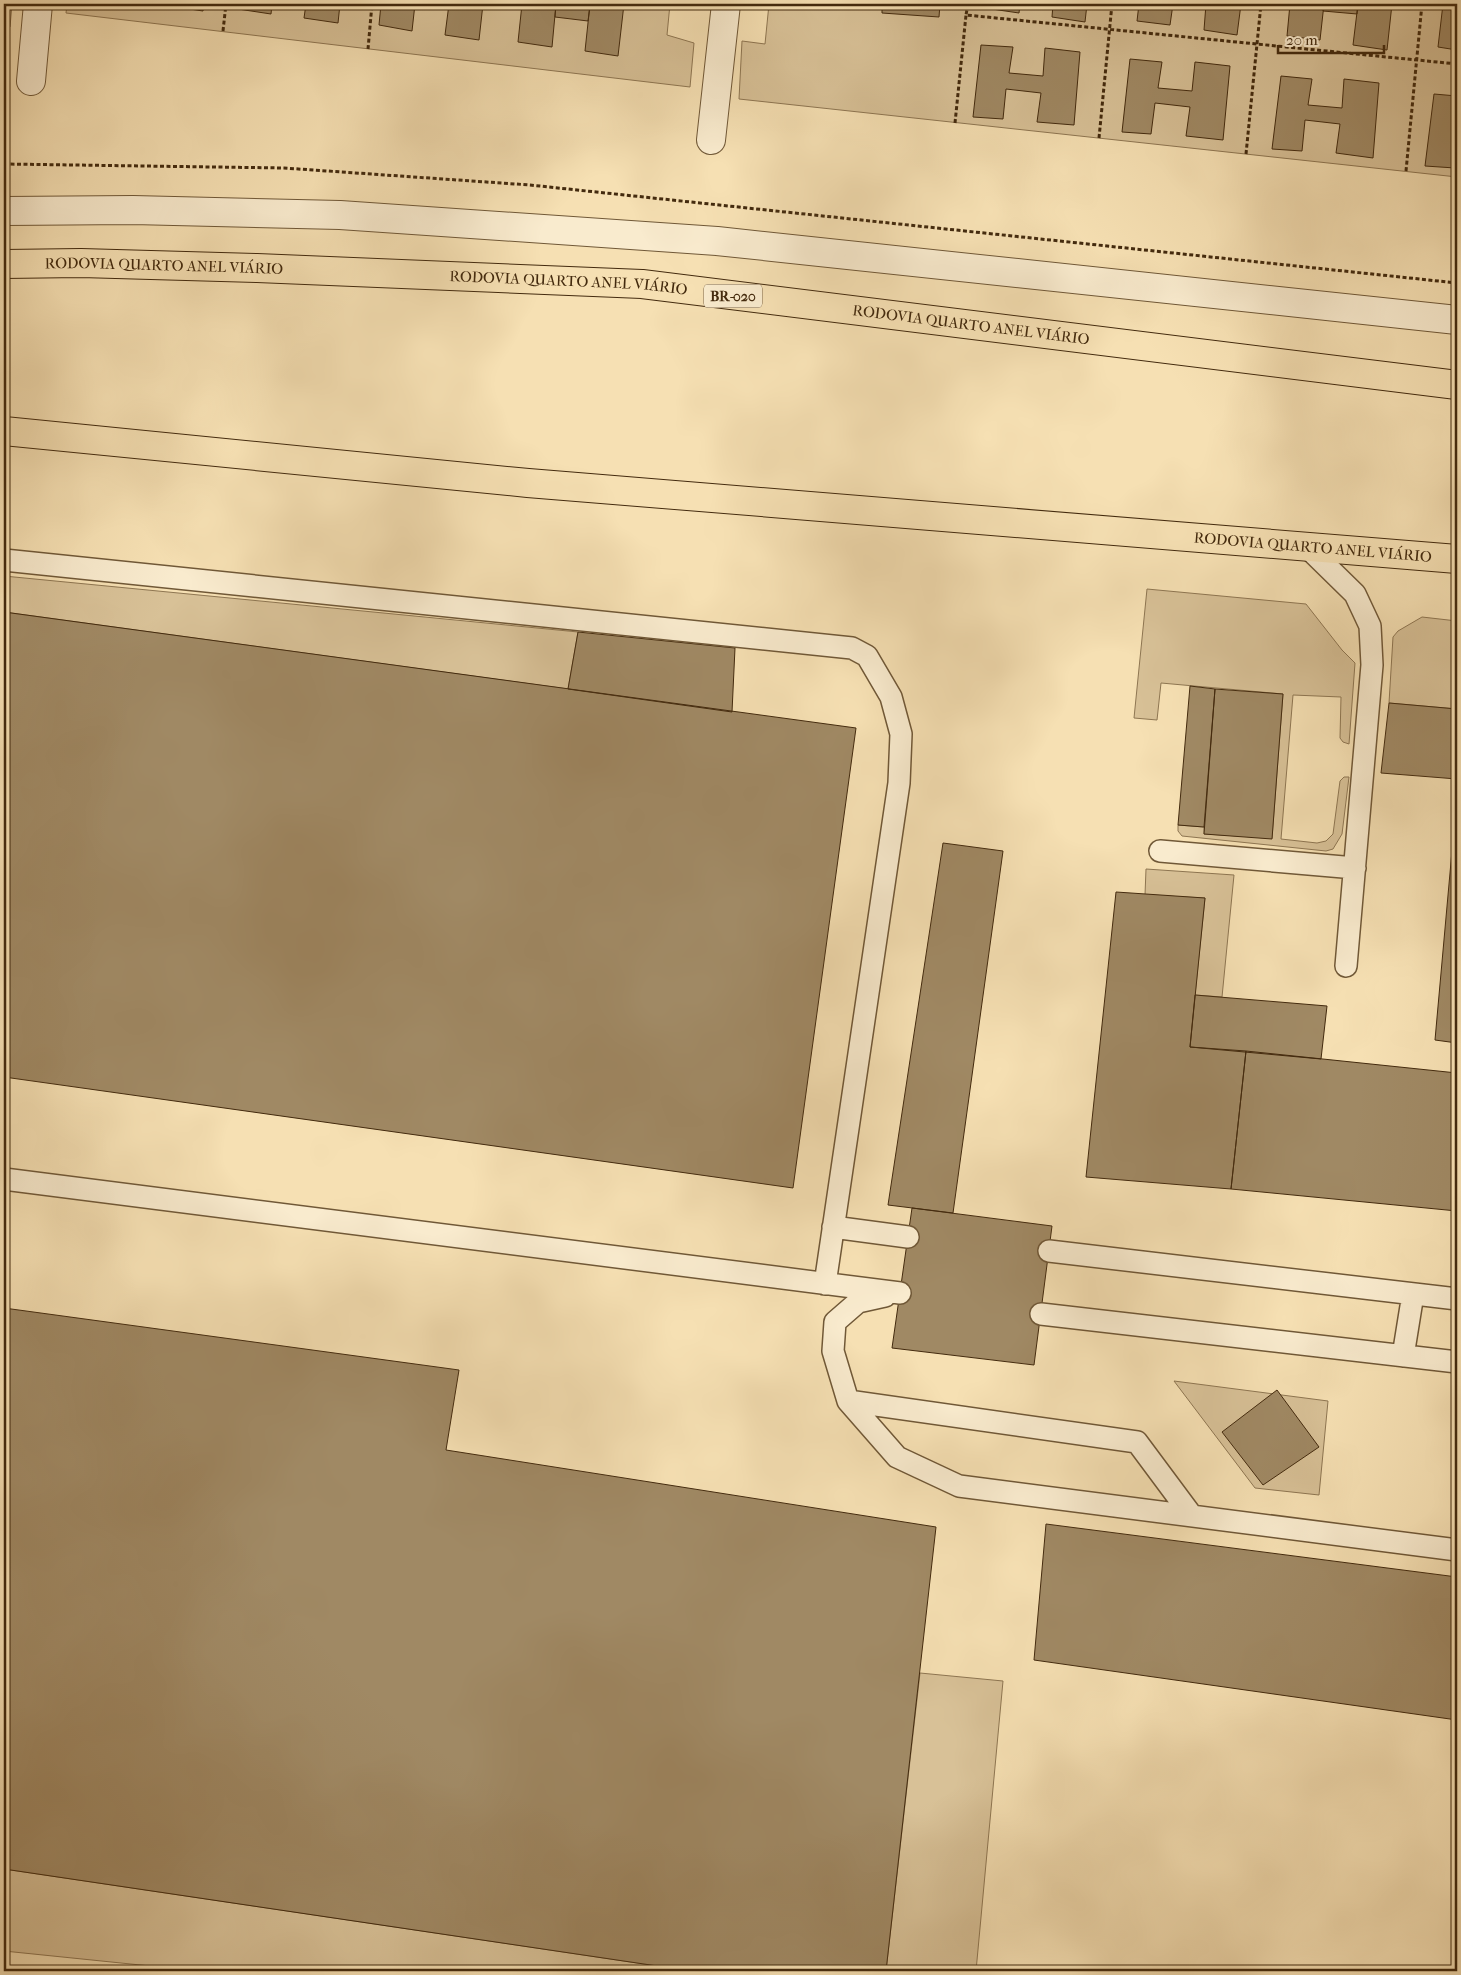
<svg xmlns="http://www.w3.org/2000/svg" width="1461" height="1975" font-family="'IM FELL French Canon',serif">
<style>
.green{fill:#d8c197;stroke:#8e7652}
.building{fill:#a08964;stroke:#432a0e}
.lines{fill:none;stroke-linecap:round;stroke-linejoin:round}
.lane-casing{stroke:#705837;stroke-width:24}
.street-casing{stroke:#705837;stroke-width:30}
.highway-casing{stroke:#432a0e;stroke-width:30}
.path{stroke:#432a0e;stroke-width:3;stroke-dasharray:4 2.5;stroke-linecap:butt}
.lane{stroke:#f9ebce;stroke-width:21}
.street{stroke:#f9ebce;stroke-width:28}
.highway{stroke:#f6e0b3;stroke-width:28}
.labels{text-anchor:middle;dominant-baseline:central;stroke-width:4;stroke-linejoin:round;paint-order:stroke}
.shield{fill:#f9ebce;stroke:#7a6448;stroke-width:1}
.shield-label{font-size:14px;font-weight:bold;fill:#432a0e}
.street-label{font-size:15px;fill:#432a0e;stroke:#f9ebce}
</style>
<rect width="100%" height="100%" fill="#f6e0b3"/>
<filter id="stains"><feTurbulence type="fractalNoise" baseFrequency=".004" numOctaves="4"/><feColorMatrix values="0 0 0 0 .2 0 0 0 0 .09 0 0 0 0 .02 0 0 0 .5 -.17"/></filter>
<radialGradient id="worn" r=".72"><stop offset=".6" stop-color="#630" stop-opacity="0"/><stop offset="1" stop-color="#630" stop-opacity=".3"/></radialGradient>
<path class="green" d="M4,4H12L10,27H4Z
M67,4H670L667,35L694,43L690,87L66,13Z
M769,4H1457V177L739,99L742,41L765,44Z
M4,576L578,632L568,689L4,612Z
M1147,589L1306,604L1342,650L1355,663L1349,744L1343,742L1340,738L1341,697L1293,695L1281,839L1317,843L1326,841L1333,834L1340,781L1344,777H1349L1342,834L1333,849L1326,851L1182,836L1178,831V825L1204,827V834L1272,838L1283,694L1161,683L1157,720L1134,718Z
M1422,617L1457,621V709L1389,703L1393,637L1398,631Z
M1146,869L1234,875L1222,997L1195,995L1205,898L1145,895Z
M1174,1381L1328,1401L1319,1495L1255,1488Z
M920,1673L1003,1681L976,1971H886Z
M4,1869L691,1971H199L4,1951Z"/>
<path class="building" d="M170,4H204L203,11L170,6Z
M238,4H272L271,14L238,9Z
M306,4H340L338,23L304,18Z
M381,4H415L412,31L379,25Z
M449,4H483L479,40L445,35Z
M522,4H556L552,47L518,42Z
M556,4L590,6L588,21L555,17Z
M590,4H624L618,56L585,51Z
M882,4H940L939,17L882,13Z
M986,4H1020L1019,13L985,8Z
M1053,4H1087L1085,22L1052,17Z
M1139,4H1173L1170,25L1137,21Z
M1206,4H1241L1237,35L1204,30Z
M1290,4H1324L1320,40L1287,36Z
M1324,4H1358L1357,14L1323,11Z
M1358,4H1392L1387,50L1353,45Z
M1443,4H1457V50L1438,47Z
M981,45L1013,47L1009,73L1043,76L1045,48L1080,52L1074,125L1037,122L1041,93L1006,89L1003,119L973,117Z
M1130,59L1162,62L1158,88L1192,91L1195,62L1230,66L1223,140L1186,136L1190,107L1155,103L1151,134L1122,132Z
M1281,76L1312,79L1308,105L1342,108L1344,79L1379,83L1373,158L1336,153L1340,124L1305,120L1302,151L1272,149Z
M1434,94L1457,96V149L1455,168L1425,166Z
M4,612L856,728L793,1188L4,1077Z
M578,632L735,648L732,712L568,689Z
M1190,686L1215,689L1204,827L1178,825Z
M1215,689L1283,694L1272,839L1204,834Z
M1389,703L1457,709V779L1381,773Z
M1457,795V1043L1435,1040Z
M943,843L1003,851L953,1213L888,1205Z
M1116,892L1205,898L1190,1047L1246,1051L1231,1189L1086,1177Z
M1195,995L1327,1006L1321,1059L1190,1047Z
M1246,1051L1457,1073V1211L1231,1189Z
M912,1208L1052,1226L1034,1365L892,1348Z
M4,1308L459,1370L446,1450L936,1527L886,1971H691L4,1869Z
M1277,1390L1319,1447L1263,1485L1222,1432Z
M1046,1524L1457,1577V1720L1034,1660Z"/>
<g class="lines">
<defs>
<path id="lane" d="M1306,546L1355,594L1370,626L1372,665L1346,966
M4,560L852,648L867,656L891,697L901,734L899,783L825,1284
M1160,851L1355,868
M4,1179L900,1293
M833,1227L908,1237
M1049,1251L1457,1299
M885,1296L858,1302L835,1322L833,1351L848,1401L897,1457L959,1486L1457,1550
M1041,1314L1457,1362
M1403,1356L1413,1294
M848,1401L1137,1442L1192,1516"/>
<path id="street" d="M31,81L38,4
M711,140L726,4
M4,211L133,210L340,215L717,241L1457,320"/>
<g id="highway">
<path id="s1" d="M4,264L81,263L257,268L642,284L1457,385"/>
<path id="s2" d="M4,431L528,483L1457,559"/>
</g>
</defs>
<use href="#lane" class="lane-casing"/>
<use href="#street" class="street-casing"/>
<use href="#highway" class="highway-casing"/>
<path class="path" d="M968,4L966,15L1457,64
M223,31L226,4
M368,49L372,4
M955,123L966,15
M1099,138L1112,4
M1246,154L1261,4
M4,164L284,168L530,185L1457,283
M1406,171L1422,4"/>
<use href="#lane" class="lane"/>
<use href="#street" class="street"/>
<use href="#highway" class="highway"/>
</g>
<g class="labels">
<rect class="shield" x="704" y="284.5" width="58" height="23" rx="4"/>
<g class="shield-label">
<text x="733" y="296">BR-020</text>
</g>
<g class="street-label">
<text stroke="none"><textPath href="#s1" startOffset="160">RODOVIA QUARTO ANEL VIÁRIO</textPath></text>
<text stroke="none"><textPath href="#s1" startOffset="565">RODOVIA QUARTO ANEL VIÁRIO</textPath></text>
<text stroke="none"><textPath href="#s1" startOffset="970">RODOVIA QUARTO ANEL VIÁRIO</textPath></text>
<text stroke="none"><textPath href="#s2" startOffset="1314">RODOVIA QUARTO ANEL VIÁRIO</textPath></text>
</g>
</g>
<rect width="1461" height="1975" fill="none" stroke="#f6e0b3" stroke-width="20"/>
<rect x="5" y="5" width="1451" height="1965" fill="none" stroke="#432a0e" stroke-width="2.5"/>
<rect x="10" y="10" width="1441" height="1955" fill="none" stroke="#432a0e"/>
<path d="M1278 45v8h106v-8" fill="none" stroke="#432a0e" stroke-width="2.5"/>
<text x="1286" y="45" font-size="15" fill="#432a0e" stroke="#f9ebce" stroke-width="4" paint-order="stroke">20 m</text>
<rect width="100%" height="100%" filter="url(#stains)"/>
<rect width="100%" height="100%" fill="url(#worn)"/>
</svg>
